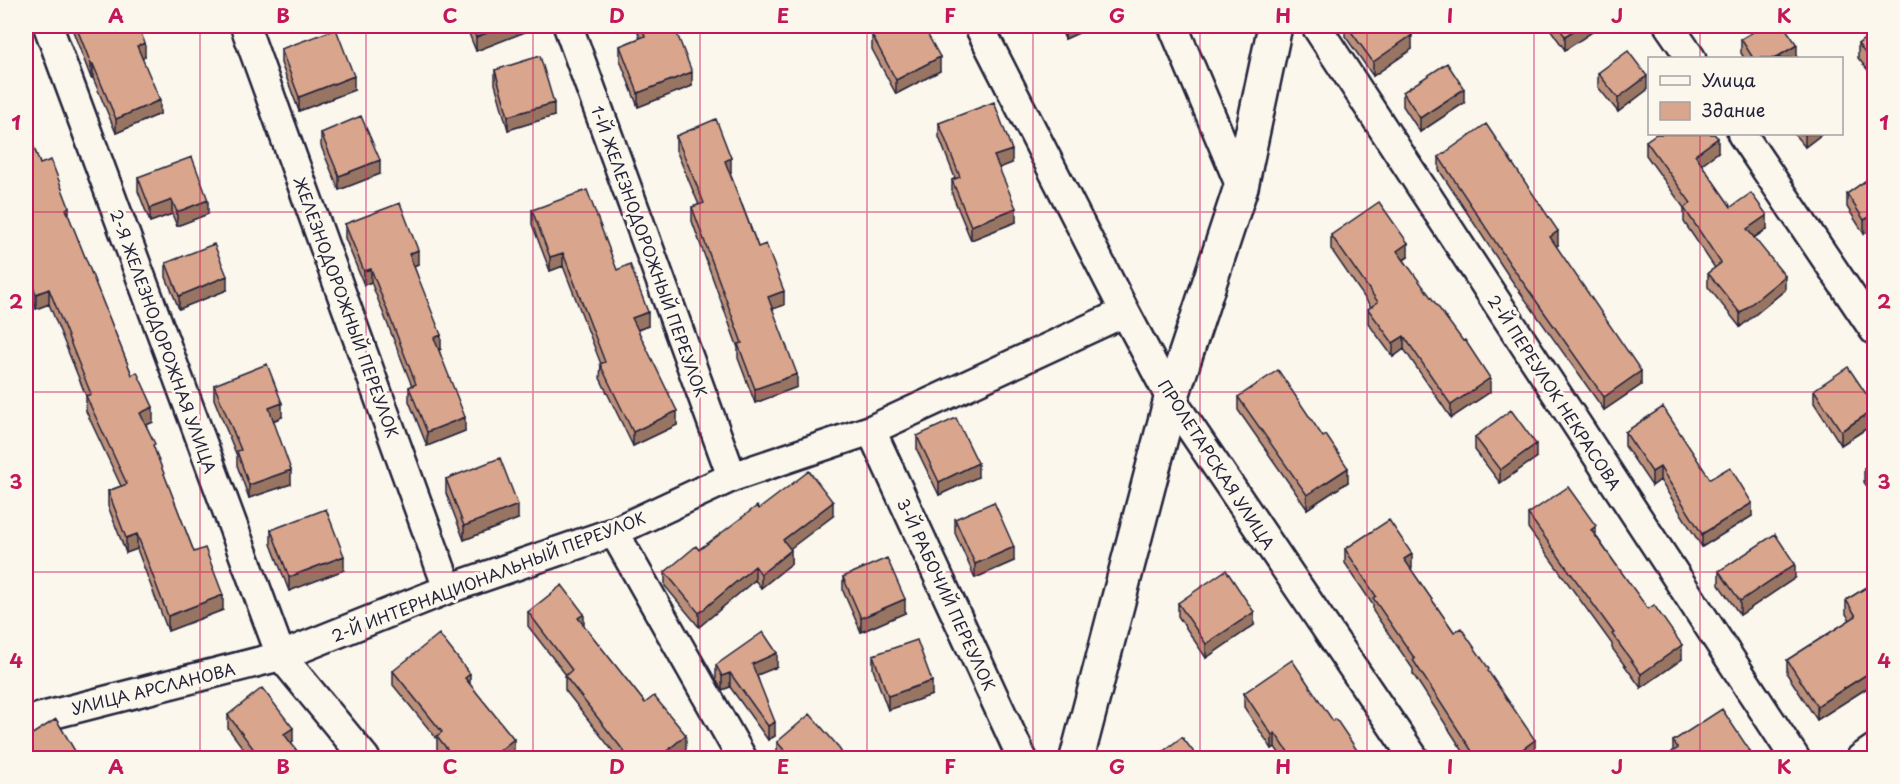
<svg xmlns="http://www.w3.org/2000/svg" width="1900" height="784" font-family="'Playpen Sans',sans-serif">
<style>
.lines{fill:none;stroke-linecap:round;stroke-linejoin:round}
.minor-casing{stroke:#22223b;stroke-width:33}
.tertiary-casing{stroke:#22223b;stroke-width:38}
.minor{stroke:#fbf7ec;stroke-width:28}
.tertiary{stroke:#fbf7ec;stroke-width:33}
.wall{fill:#bb8f79;stroke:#22223b;stroke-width:1.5}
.shaded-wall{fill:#987463;stroke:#22223b;stroke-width:1.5}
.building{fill:#d9a68d;stroke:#22223b;stroke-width:1.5}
.grid{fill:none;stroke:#c2185b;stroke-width:1.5;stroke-opacity:0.55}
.labels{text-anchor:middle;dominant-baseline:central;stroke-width:6;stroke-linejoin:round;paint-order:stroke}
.street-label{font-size:16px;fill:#22223b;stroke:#fbf7ec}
.neatline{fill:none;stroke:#c2185b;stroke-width:2}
.grid-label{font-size:20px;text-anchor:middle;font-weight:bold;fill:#c2185b}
</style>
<rect width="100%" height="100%" fill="#fbf7ec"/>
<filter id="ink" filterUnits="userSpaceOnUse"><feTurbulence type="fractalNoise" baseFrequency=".0167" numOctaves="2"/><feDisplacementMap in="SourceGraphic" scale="12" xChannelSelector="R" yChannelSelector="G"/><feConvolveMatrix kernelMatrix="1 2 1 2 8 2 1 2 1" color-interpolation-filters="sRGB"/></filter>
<g filter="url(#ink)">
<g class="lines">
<defs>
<path id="minor" d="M48,26L281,656L365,758
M245,26L448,589
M568,26L732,477
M979,26L1125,312L1171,399L1414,758
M1173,26L1241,187
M1316,26L1795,758
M1669,26L1691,58
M1742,134L1874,330
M871,430L1022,758
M614,532L742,758
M26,721L281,656L448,589L614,532L732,477L871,430L1125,312
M1861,758L1874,749"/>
<path id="tertiary" d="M1077,758L1171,399L1241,187L1275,26"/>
</defs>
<use href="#minor" class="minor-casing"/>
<use href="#tertiary" class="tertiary-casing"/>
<use href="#minor" class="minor"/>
<use href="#tertiary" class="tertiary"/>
</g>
<path class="wall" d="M73,26H138L145,57L142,58L160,114L116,133L93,78H91L73,31Z
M466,26H530V30L476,51Z
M636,26H674L692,86L638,107L620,60V46L640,38Z
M868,26H923L940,71L896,94L872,49V35H873Z
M1059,26H1094L1065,39Z
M1345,26H1406L1412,49L1373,76L1345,36Z
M1548,26H1601L1565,50Z
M1875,31V79L1858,58V44Z
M1741,39L1797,58H1744L1741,53Z
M281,49L354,90L299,111L281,63Z
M495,70L554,116L508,130L495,84Z
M1598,73L1647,90L1618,112L1598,87Z
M1403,92L1464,103L1420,132L1403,106Z
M939,123L1012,163L999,168L1016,222L971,240L952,194V180L955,178L939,137Z
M26,126L40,164L69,218L132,375L153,422L146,425L155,452L194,552L223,610L168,631L137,549L126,553L108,506V491L121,486L86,411V396L49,304L36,309L26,281Z
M321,133L380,174L339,190L321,146Z
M1794,134H1822L1805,147Z
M676,136L731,172L730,173L758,247L784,305L772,309L797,387L755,403L738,358V348L692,221V207L699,205L676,150Z
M1646,141L1718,152L1701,164L1731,207L1767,229L1754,238L1785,290L1740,327L1708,287V273L1715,268L1684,222V208L1646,155Z
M1439,157L1558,245L1556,246L1641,385L1604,410L1510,278L1439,170Z
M1875,174L1864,234L1847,207V194Z
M138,177L208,214L177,226L172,214L150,222L138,191Z
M532,210L617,270L648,326L638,330L677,425L633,446L600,378L601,364L563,266L550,271L532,224Z
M345,224L418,264L414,266L441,349L439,350L465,431L427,446L409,401V387L412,386L371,282L364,285L345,238Z
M1331,235L1408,257L1404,260L1490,392L1451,418L1404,349L1393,357L1368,323V309L1371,307L1331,249Z
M166,263L227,290L179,309L166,277Z
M214,385L282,417L273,421L291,484L249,498L237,465V456L214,399Z
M1814,390L1875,407V423L1841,445L1814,403Z
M1238,397L1348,482L1307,509L1238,410Z
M1625,432L1710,479L1752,516L1702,547L1660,480L1652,486L1625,446Z
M917,436L978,477L939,495L917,450Z
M1475,437L1536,458L1500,483L1475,450Z
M1875,461V499L1864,482V468Z
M446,479L518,519L464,540L446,493Z
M759,509L833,516L790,548L791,564L761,588L755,580L699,627L665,586V572Z
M1528,514L1596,536L1682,659L1641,688L1612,648V644L1528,528Z
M955,519L1014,561L975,578L955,533Z
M271,530L344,570L289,591L271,544Z
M1345,549L1412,568H1410L1454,632L1489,674L1535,754L1529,759H1468L1413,674V669L1373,611V605L1345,563Z
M1719,571L1795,578L1740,615L1719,585Z
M843,577L905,613L861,632L843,591Z
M1875,582V683L1817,720L1787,674V660L1850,620L1846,614V600Z
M1178,603L1254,625L1206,658L1178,616Z
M528,612L584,626L645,703L686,749L674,759H619L565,690V676L566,675L528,626Z
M873,655L932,695L888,710L873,669Z
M716,665L777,667L757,675L775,736L768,740L730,687L722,690L716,679Z
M393,671L470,685L514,753L506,759H444L437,750V739L393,685Z
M1244,693L1333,721L1363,759H1283L1275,747L1272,749L1244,707Z
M228,715L293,741L291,743L303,759H251L228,728Z
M1673,741L1750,759L1673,751Z
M777,742L846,759H780L777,756Z"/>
<path class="shaded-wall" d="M505,26H530V30L476,51V37Z
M1065,26H1094L1065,39Z
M1581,26H1601L1565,50V36Z
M1843,26H1850L1843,30Z
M1412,35V49L1373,76V62Z
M145,43V57L137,60V46Z
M1797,45V58H1775Z
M940,57V71L896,94V80Z
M91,64H93V78H91Z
M692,72V86L638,107V93Z
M354,76V90L299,111V97Z
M1647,76V90L1618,112V98Z
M1464,89V103L1420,132V118Z
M160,100V114L116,133V119Z
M554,103V116L508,130V116Z
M1805,134H1822L1805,147Z
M1718,138V152L1695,169V155Z
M1012,150V163L994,170V156Z
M731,158V172L725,175V161Z
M380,160V174L339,190V176Z
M172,200V214L150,222V208Z
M208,200V214L177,226V212Z
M69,207V222L66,209Z
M1016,208V222L971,240V226Z
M1875,214V228L1864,234V220Z
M1767,215V229L1747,242V229Z
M1558,231V245L1550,250V237Z
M1408,243V257L1397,264V251Z
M418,250V264L409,268V254Z
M563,253V266L550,271V257Z
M371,269V282L364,285V271Z
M227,276V290L179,309V296Z
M1785,276V290L1740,327V313Z
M49,289V304L36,309V294Z
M784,291V305L768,311V297Z
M648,312V326L632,332V318Z
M441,335V349L434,352V338Z
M1404,336V349L1393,357V343Z
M1641,371V385L1604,410V397Z
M797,374V387L755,403V389Z
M1490,378V392L1451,418V405Z
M282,403V417L269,422V408Z
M153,407V422L140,428V413Z
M1875,409V423L1841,445V431Z
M677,411V425L633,446V432Z
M465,417V431L427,446V432Z
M1536,444V458L1500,483V470Z
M978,463V477L939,495V482Z
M1660,467V480L1652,486V472Z
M1348,468V482L1307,509V495Z
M291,470V484L249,498V485Z
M833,502V516L783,554V540Z
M1752,503V516L1702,547V534Z
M518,505V519L464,540V526Z
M1596,526V540L1591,530Z
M137,534V549L126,553V538Z
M1014,547V561L975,578V564Z
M791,550V564L761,588V574Z
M1412,554V568L1404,573V559Z
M344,556V570L289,591V577Z
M1795,564V578L1740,615V601Z
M755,566V580L699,627V613Z
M223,595V610L168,631V616Z
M905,599V613L861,632V618Z
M1254,612V625L1206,658V644Z
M584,614V627L578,618Z
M1682,645V659L1641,688V674Z
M777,653V667L752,677V664Z
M1875,669V683L1817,720V706Z
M730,673V687L722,690V676Z
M470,674V688L465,678Z
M932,681V695L888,710V696Z
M775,722V736L768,740V726Z
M293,728V741L284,748V734Z
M1275,733V747L1272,749V735Z
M686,735V749L674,759H657Z
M514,739V753L506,759H489Z
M1535,740V754L1529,759H1509Z
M1750,751V759H1739Z"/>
<path class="building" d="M76,26H138L145,43L137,46L160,100L116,119L93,64H91Z
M471,26H505L476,37Z
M641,26H674L692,72L638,93L620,46L645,36Z
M875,26H923L940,57L896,80L872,35L878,32Z
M1347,26H1406L1412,35L1373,62Z
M1557,26H1581L1565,36Z
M1763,26H1784L1797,45L1775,58H1753L1741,39Z
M336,29L354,76L299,97L281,49Z
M1875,31V66L1858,44Z
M1628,51L1647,76L1618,98L1598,73Z
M540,56L554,103L508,116L495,70Z
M1447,63L1464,89L1420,118L1403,92Z
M994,102L1012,150L994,156L1016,208L971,226L952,180L960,177L939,123Z
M361,116L380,160L339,176L321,133Z
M716,119L731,158L725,161L758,247L766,244L784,291L768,297L797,374L755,389L738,344L742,343L692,207L704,203L676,136Z
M1486,124L1558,231L1550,237L1641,371L1604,397L1510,264L1439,157Z
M26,126L40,164L51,160L69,207L66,209L132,375L137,372L153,407L140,413L155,444L153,445L194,552L205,548L223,595L168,616L137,534L126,538L108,491L127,484L86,396L91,394L49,289L36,294L26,266Z
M1656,134H1714L1718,138L1695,155L1731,207L1751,193L1767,215L1747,229L1785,276L1740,313L1708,273L1721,263L1684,208L1691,203L1646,141Z
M192,157L208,200L177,212L172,200L150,208L138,177Z
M1875,174V214L1864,220L1847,194Z
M587,190L617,270L630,264L648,312L632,318L677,411L633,432L600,364L605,362L563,253L550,257L532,210Z
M1379,202L1408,243L1397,251L1463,341L1465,340L1490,378L1451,405L1404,336L1393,343L1368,309L1378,302L1331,235Z
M400,203L418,250L409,254L441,335L434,338L465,417L427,432L409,387L416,384L371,269L364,271L345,224Z
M214,244L227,276L179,296L166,263Z
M267,364L282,403L269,408L291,470L249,485L237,451L241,450L214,385Z
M1848,367L1875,407V409L1841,431L1814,390Z
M1278,370L1323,437L1326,435L1348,468L1307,495L1238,397Z
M1663,407L1710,479L1730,467L1752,503L1702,534L1660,467L1652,472L1625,432Z
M1511,410L1536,444L1500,470L1475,437Z
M956,418L978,463L939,482L917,436Z
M500,458L518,505L464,526L446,479Z
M1875,461V485L1864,468Z
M809,471L833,502L783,540L791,550L761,574L755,566L699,613L665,572L696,546L699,550L757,506L759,509Z
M1568,487L1596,526L1591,530L1648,609L1654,605L1682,645L1641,674L1612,634L1614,633L1528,514Z
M994,502L1014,547L975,564L955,519Z
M326,509L344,556L289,577L271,530Z
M1389,520L1412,554L1404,559L1454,632L1461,628L1489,669L1488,671L1535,740L1509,759H1477L1413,660L1415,659L1373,598L1376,596L1345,549Z
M1775,534L1795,564L1740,601L1719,571Z
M887,558L905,599L861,618L843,577Z
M1226,570L1254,612L1206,644L1178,603Z
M1875,582V669L1817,706L1787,660L1856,616L1846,600Z
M562,585L584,614L578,618L645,703L654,696L686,735L657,759H630L565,676L572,670L528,612Z
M763,632L777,653L752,664L775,722L768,726L730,673L722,676L716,665Z
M439,634L470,674L465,678L514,739L489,759H455L437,736L442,732L393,671Z
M917,640L932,681L888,696L873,655Z
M1292,660L1333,721L1336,719L1363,759H1293L1275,733L1272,735L1244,693Z
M262,688L293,728L284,734L303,759H261L228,715Z
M1722,709L1750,751L1739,759H1662L1678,748L1673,741Z
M810,714L836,744L846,759H792L777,742Z
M56,719L78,756L74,759H26V738Z
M1182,737L1199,759H1153Z"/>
</g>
<path class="grid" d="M200,26V758M366,26V758M533,26V758M700,26V758M867,26V758M1033,26V758M1200,26V758M1367,26V758M1534,26V758M1700,26V58M1700,134V758M26,212H1874M26,392H1874M26,572H1874"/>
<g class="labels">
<g class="street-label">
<text transform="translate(650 251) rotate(70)">1-Й ЖЕЛЕЗНОДОРОЖНЫЙ ПЕРЕУЛОК</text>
<text transform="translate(347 307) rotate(70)">ЖЕЛЕЗНОДОРОЖНЫЙ ПЕРЕУЛОК</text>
<text transform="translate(164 341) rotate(70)">2-Я ЖЕЛЕЗНОДОРОЖНАЯ УЛИЦА</text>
<text transform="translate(1555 392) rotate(57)">2-Й ПЕРЕУЛОК НЕКРАСОВА</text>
<text transform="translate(1217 464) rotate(57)">ПРОЛЕТАРСКАЯ УЛИЦА</text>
<text transform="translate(488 576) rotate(-21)">2-Й ИНТЕРНАЦИОНАЛЬНЫЙ ПЕРЕУЛОК</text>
<text transform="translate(947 594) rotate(65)">3-Й РАБОЧИЙ ПЕРЕУЛОК</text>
<text transform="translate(153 688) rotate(-14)">УЛИЦА АРСЛАНОВА</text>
</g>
</g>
<rect width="1900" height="784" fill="none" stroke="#fbf7ec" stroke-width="66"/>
<rect x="1648" y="57" width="195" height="78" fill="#fbf7ec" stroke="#a4a2a5" stroke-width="1.5"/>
<rect x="1660" y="76" width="30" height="9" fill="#fbf7ec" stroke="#a4a2a5" stroke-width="1.5"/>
<text x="1702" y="87" font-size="18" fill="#22223b">Улица</text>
<rect x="1660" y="102" width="30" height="18" fill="#d9a68d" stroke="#a4a2a5" stroke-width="1.5"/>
<text x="1702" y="117" font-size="18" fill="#22223b">Здание</text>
<rect x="33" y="33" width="1834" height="718" class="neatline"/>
<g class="grid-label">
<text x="116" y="23">A</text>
<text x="283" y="23">B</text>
<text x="450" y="23">C</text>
<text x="617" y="23">D</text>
<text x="783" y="23">E</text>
<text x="950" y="23">F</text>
<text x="1117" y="23">G</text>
<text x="1283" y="23">H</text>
<text x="1450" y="23">I</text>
<text x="1617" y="23">J</text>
<text x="1784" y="23">K</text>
<text x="16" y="130">1</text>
<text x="1884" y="130">1</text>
<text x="16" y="309">2</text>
<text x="1884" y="309">2</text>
<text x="16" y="489">3</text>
<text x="1884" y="489">3</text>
<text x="16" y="668">4</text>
<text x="1884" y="668">4</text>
<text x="116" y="774">A</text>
<text x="283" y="774">B</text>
<text x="450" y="774">C</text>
<text x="617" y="774">D</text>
<text x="783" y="774">E</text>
<text x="950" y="774">F</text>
<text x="1117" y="774">G</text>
<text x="1283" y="774">H</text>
<text x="1450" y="774">I</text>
<text x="1617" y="774">J</text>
<text x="1784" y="774">K</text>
</g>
</svg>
